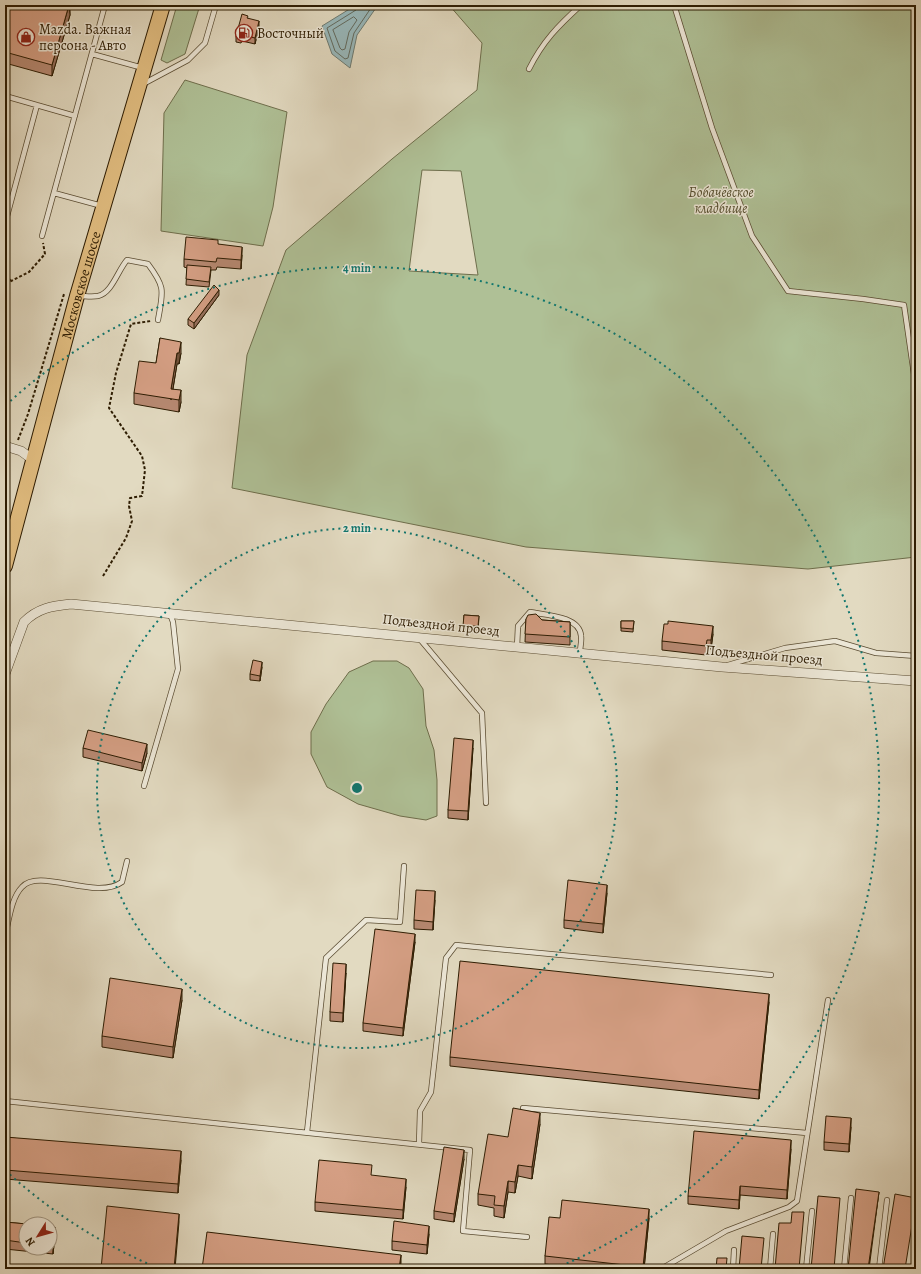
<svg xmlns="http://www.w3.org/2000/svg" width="921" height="1274" font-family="Alegreya,serif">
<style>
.green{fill:#afc096;stroke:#6e6e4c;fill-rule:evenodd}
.water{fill:#98b8bb;stroke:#6d7a71}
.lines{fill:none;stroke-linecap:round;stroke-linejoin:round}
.shore{stroke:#626a5e;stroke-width:1}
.lane-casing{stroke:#5a4c32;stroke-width:6}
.street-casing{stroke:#5a4c32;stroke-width:10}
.primary-casing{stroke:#2d1c02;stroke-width:16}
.path{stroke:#2d1c02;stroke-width:2;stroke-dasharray:3 2;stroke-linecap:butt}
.lane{stroke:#ece7d7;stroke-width:4.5}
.street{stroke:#ece7d7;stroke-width:9}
.primary{stroke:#e1bd80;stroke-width:14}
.wall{fill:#b78972;stroke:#2d1c02}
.shaded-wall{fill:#956f5c;stroke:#2d1c02}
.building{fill:#d59f84;stroke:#2d1c02}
.ring{fill:none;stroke:#0f766e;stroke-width:2;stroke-dasharray:2 4}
.labels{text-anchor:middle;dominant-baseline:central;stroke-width:3;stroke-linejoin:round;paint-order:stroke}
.poi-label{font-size:14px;fill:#2d1c02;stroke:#ece7d7;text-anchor:start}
.park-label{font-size:14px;font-style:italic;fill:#544d2e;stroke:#ece7d7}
.street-label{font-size:14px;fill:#2d1c02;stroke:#ece7d7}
.centre{fill:#0f766e;stroke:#ece7d7;stroke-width:2}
.ring-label{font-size:12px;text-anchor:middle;font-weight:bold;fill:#0f766e;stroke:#ece7d7;stroke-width:3;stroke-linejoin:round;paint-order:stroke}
</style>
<rect width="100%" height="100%" fill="#e2dac1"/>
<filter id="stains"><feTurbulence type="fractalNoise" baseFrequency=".005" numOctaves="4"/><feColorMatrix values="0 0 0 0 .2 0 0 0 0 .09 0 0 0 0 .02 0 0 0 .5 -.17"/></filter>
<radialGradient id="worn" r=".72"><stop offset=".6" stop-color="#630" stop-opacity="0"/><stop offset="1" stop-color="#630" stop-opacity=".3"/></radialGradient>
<path class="green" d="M177,5H200L185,54L167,63L161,60Z
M449,5H916V557L808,569L526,547L232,488L247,355L286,250L392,159L477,90L482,43ZM422,170L461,171L478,275L409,271Z
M185,80L287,112L273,207L263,246L161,231L164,113Z
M373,661H397L409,668L423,689L426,726L434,750L437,780V816L426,820L400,816L358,804L327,787L311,754V732L326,704L349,672Z"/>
<path class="water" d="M356,5H378L357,35L350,68L332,54L322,26Z"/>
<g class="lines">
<path class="shore" d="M358,5L356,10L327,28L335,51L345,59L348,58L354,33L373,5
M354,17L357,20L349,32L345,49L342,50L340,48L333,30Z"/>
<defs>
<path id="lane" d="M674,5L712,128L752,236L788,291L863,299L904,305L916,388
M92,54L143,68
M529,69C543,41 558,26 581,5
M143,84L188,60L205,43L216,5
M5,96L75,116
M54,193L102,206
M6,220L37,105
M42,236L105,5
M79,296C85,296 92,297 98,296C112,293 118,270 127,260L148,264C166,288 163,291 158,320
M419,638L482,713L486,803
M517,647L518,626L530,612C545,615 580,616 581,636C582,641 580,647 580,652
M728,665L785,648L835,641L876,653L916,656
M144,786L178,669L173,622L170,614
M5,936C9,921 11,898 22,887C39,867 96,901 122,882L127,861
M5,1101L470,1150L463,1231L527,1237
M523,1108L807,1133
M307,1132L326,958L366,920L400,922L404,866
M419,1144L420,1111L431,1092L446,958L456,945L771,975
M661,1269L726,1231L789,1207L797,1201L828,1000
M733,1269L734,1250
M770,1269L773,1234
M806,1269L812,1211
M844,1269L851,1198
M879,1269L887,1200
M916,1269V1265"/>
<path id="street" d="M5,446L21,451L32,459
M5,674L24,622C38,608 52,606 71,604L722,667L916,681"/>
<g id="primary">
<path id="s1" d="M5,566L77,296L163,5"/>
</g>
</defs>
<use href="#lane" class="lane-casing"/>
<use href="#street" class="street-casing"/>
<use href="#primary" class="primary-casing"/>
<path class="path" d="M5,275L11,281
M5,290L11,281L29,272L45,254L43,243
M18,440L28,414L64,294
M103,576L126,538L132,521L129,506L130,498L142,496L145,470L142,456L109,408L116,373L131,324L151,321"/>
<use href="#lane" class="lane"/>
<use href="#street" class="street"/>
<use href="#primary" class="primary"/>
</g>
<path class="wall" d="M5,5H70V15L52,76L5,63Z
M248,18L259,27L255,44L242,41L241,43L236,42V36Z
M218,244L242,255L241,269L217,267L216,270H211L209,287L186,285L187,268L184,267V259Z
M219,295L194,329L188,325V319Z
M160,338L181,353L179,364H177L173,389L181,402L179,412L134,404V393L156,363Z
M464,615L479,616L478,632L463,631Z
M526,619L542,620L570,622V645L525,642Z
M621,621H634L633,632L621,631Z
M713,634L711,649L707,648L706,655L662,650V641Z
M262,667L260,681L250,680V674Z
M83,748L147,753L142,771L83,757Z
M473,748L468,820L448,818V810Z
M607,893L603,933L564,928V920Z
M435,900L433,930L414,929V920Z
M415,942L403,1036L363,1031V1023Z
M346,973L343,1022L330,1021V1012Z
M182,1000L173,1058L102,1047V1036Z
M769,1002L759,1099L450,1066V1057Z
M540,1124L532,1179L518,1176L515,1193L508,1192L504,1218L494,1216V1208L478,1205V1194L508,1137Z
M851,1127L849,1152L824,1150V1142Z
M5,1137L181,1160L178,1193L5,1179Z
M791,1149L787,1199L740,1195L739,1209L688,1204V1196Z
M464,1159L454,1222L434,1219V1211Z
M406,1187L403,1219L315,1211V1202Z
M560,1218H649L644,1269H587L545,1264V1256Z
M5,1222L26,1224V1248H50V1227L55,1236L53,1254L5,1249Z
M429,1234L427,1254L392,1250V1241Z"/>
<path class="shaded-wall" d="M69,5L70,15L52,76V65Z
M259,21V27L255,44V38Z
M242,247V255L241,269V260Z
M219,290V295L194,329V323Z
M181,342V353L179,364V353Z
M177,353V364L171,400V389Z
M181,390V402L179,412V400Z
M713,626V634L711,649V640Z
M262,662V667L260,681V676Z
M473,740V748L468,820V811Z
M147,744V753L142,771V763Z
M607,885V893L603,933V924Z
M435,891V900L433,930V922Z
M415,934V942L403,1036V1028Z
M346,964V973L343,1022V1013Z
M182,989V1000L173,1058V1047Z
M769,994V1002L759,1099V1090Z
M540,1113V1124L532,1179V1167Z
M851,1118V1127L849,1152V1144Z
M791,1140V1149L787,1199V1190Z
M464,1150V1159L454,1222V1214Z
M181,1151V1160L178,1193V1184Z
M518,1165V1176L515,1193V1182Z
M406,1179V1187L403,1219V1210Z
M508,1181V1192L504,1218V1206Z
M740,1186V1195L739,1209V1200Z
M879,1192L869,1269H868Z
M649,1209V1218L644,1269H643Z
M179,1214V1222L175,1269H174Z
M429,1226V1234L427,1254V1245Z
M55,1227V1236L53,1254V1246Z
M401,1255V1263L400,1269H399Z"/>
<path class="building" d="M5,5H69L52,65L5,52Z
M242,14L248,16L247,18L259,21L255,38L242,35L241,37L236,36Z
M186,237L218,240V244L242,247L241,260L217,258L216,262L184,259Z
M187,265L211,267L209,282L186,279Z
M214,285L219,290L194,323L188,319Z
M160,338L181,342L179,353H177L171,389L181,390L179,400L134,393L139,361L156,363Z
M536,614L542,620L570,622V637L525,634L526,619L528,615Z
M464,615L479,616L478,626H463Z
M621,621H634L633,629L621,628Z
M668,621L713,626L711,640H707L706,646L662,641L664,624H668Z
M253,660L262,662L260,676L250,674Z
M88,730L147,744L142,763L83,748Z
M454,738L473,740L468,811L448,810Z
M568,880L607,885L603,924L564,920Z
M416,890L435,891L433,922L414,920Z
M375,929L415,934L403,1028L363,1023Z
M460,961L769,994L759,1090L450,1057Z
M333,963L346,964L343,1013L330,1012Z
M110,978L182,989L173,1047L102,1036Z
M513,1108L540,1113L532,1167L518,1165L515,1182L508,1181L504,1206L494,1205L495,1196L478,1194L488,1134L508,1137Z
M826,1116L851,1118L849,1144L824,1142Z
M694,1131L791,1140L787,1190L740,1186L739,1200L688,1196Z
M5,1137L181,1151L178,1184L5,1170Z
M444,1147L464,1150L454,1214L434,1211Z
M319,1160L372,1165L371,1175L406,1179L403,1210L315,1202Z
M856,1189L879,1192L868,1269H848Z
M895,1194L916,1198V1200L905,1269H883Z
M818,1196L840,1198L834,1269H811Z
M562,1200L649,1209L643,1267L545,1256L549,1217L560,1218Z
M107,1206L179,1214L174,1269H101Z
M792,1212H804L799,1269H775L779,1223H791Z
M394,1221L429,1226L427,1245L392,1241Z
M5,1222L27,1224H26V1243L5,1240Z
M50,1227H55L53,1246L50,1245Z
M207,1232L401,1255L399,1269H202Z
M742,1236L764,1238L761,1269H739Z
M717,1258H727L726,1269H716Z"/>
<g class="ring">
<circle cx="357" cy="788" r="260"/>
<path d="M158 1268A520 520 0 0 1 6 1171M6 405A520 520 0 1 1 556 1268"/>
</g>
<defs>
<symbol id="fuel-ring" viewBox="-11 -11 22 22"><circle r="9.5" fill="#ece7d7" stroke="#8f2418" stroke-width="1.5"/><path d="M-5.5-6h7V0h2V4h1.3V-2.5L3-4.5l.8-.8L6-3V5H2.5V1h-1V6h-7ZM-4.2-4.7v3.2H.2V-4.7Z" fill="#8f2418"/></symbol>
<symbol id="shop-ring" viewBox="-11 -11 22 22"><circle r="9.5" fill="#ece7d7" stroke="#8f2418" stroke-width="1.5"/><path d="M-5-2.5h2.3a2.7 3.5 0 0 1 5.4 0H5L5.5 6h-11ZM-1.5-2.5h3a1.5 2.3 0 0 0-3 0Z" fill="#8f2418"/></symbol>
</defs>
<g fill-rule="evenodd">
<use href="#fuel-ring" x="234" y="23" width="20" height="20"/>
<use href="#shop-ring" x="16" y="27" width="20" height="20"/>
</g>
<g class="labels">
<g class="poi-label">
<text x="39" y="29">Mazda. Важная<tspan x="39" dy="16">персона - Авто</tspan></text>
<text x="257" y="33">Восточный</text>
</g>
<g class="park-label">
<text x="721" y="192">Бобачёвское<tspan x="721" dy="16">кладбище</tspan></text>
</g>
<g class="street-label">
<text stroke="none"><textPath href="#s1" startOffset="291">Московское шоссе</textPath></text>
<text transform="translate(441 625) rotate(6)">Подъездной проезд</text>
<text transform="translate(764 655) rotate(5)">Подъездной проезд</text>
</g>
</g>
<circle cx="357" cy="788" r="6" class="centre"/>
<g class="ring-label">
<text x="357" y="272">4 min</text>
<text x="357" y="532">2 min</text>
</g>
<rect width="921" height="1274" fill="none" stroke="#e2dac1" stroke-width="20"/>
<rect x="6" y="6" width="909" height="1262" fill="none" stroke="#2d1c02" stroke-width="2"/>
<rect x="10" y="10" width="901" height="1254" fill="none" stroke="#2d1c02"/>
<g transform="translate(38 1236) rotate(233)"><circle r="19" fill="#ece7d7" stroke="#a09682"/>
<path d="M0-3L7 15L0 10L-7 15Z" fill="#8f2418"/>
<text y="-6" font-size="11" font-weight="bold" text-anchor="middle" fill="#2d1c02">N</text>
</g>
<rect width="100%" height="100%" filter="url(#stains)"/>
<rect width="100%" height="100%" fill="url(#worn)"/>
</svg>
